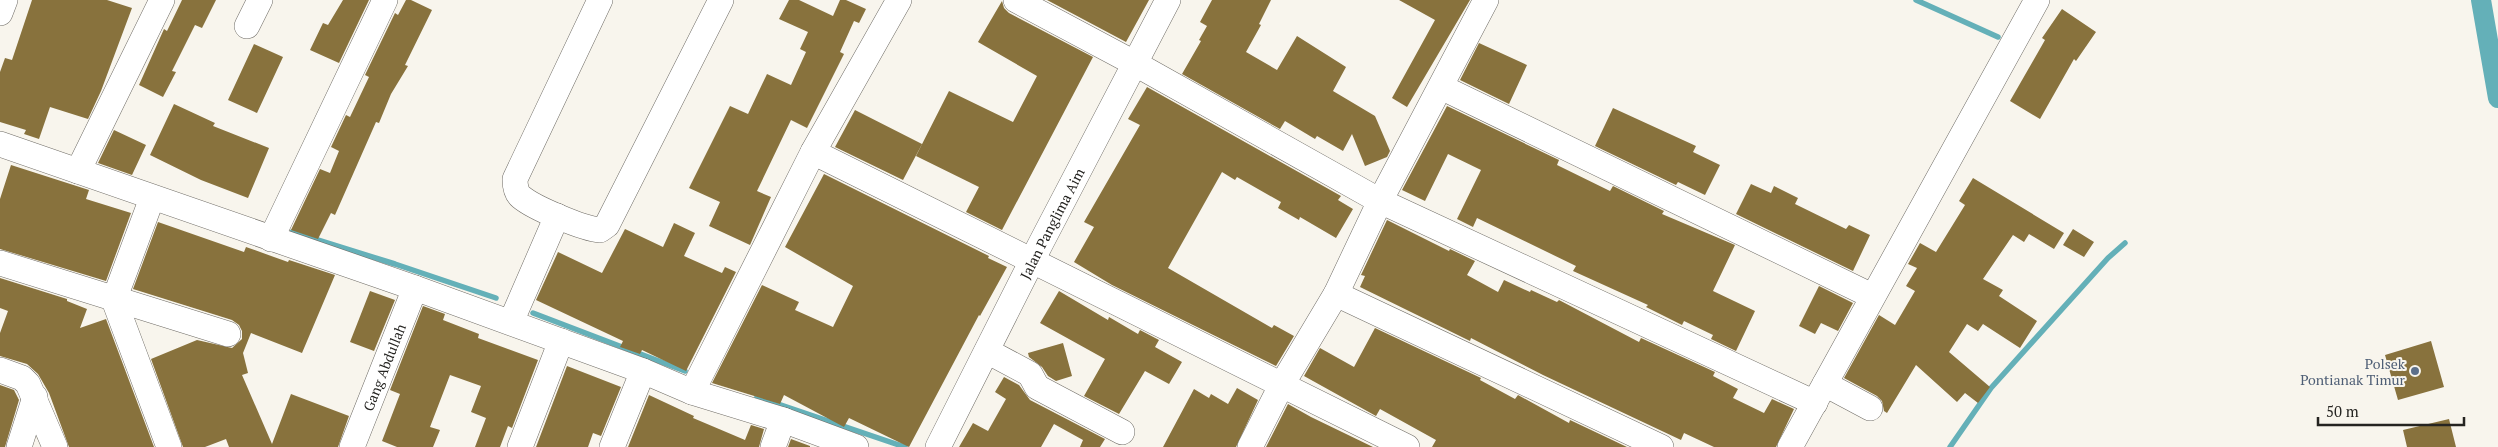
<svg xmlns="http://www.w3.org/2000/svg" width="2498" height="447" font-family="'PT Serif',serif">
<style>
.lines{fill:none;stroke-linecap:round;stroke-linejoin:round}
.stream{stroke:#64b0b8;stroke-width:5.5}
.canal{stroke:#64b0b8;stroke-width:20}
.building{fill:#88723d}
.minor-casing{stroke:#6f6c66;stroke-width:26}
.minor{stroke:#fff;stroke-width:25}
.service-dot{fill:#5c6f8a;stroke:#f8f5ed;stroke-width:2}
.labels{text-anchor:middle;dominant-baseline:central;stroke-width:4;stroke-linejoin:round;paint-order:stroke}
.street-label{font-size:14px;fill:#252421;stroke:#f8f5ed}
.service-label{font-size:14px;fill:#4e5e75;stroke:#f8f5ed;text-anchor:end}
</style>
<rect width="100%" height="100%" fill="#f8f5ed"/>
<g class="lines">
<path class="stream" d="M1916,0L1998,37
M292,232L395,264L496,298
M533,313L685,371
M757,397L905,447
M1950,447L1991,388L2108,258L2125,243"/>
<path class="canal" d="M2481,0L2498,98"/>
</g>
<path class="building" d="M32,0H107L132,8L101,91L88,119L50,107L39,139L24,134L26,130L0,122V72L5,58L12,60Z
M182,0H216L202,28L195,25L172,71L176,72L163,97L139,85L164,29L167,31Z
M343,0H369L339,63L310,50L323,23L328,25Z
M406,0H411L432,10L405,65L408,66L391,94L379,123L376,122L335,215L331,213L318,239L291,230L320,169L330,173L339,151L331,147L346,115L350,117L369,77L365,75L395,13L398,15Z
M789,0H799L833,16L840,0H846L866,9L859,23L854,21L840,52L844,54L807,128L791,120L757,191L771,197L750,245L709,226L720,202L689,188L730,106L748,114L767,74L791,85L806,52L800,49L808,32L779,19Z
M1047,0H1149L1126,42Z
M1212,0H1271L1259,24L1261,25L1246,52L1277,70L1297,36L1346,67L1333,91L1375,116L1390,151L1387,157L1365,166L1352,134L1343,151L1317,136L1315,139L1285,121L1280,129L1182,74L1201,41L1199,40L1207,26L1200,22Z
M1399,0H1470L1407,107L1392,98L1435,20Z
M1002,1L1004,8L1009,13L1093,57L1002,230L966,212L979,187L916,156L949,91L1013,122L1037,76L978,42Z
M2062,9L2096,32L2076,61L2074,59L2040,119L2010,101L2045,40L2042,38Z
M1479,43L1527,65L1509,104L1460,80Z
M254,44L283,57L257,113L228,100Z
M1147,87L1341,196L1338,200L1353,209L1336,238L1300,217L1299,220L1278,208L1281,202L1237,177L1235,180L1222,172L1168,268L1272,328L1274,325L1294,336L1276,366L1112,285L1074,262L1094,227L1084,222L1140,125L1128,119Z
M174,104L215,123L213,126L269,148L248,198L201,180L150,155Z
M1447,106L1559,160L1557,165L1610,191L1613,186L1664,211L1662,214L1735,245L1713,291L1755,311L1736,351L1711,339L1713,335L1684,321L1682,325L1646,307L1648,305L1573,271L1576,266L1477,218L1473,227L1457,219L1481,170L1448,154L1425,201L1402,190Z
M1613,108L1696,146L1693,152L1720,165L1705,195L1678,182L1676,185L1595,146Z
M855,110L922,144L903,180L835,147Z
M114,130L146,145L132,175L98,163Z
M11,165L89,190L86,199L131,213L106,281L0,249V199Z
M824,174L989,256L988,258L1007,267L980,316L979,315L909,447L849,418L844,427L784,395L780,404L712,383L762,285L799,302L795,310L833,327L853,286L785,247Z
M1973,178L2064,233L2054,249L2029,234L2024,242L2013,235L1983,279L2003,290L1999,296L2037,321L2020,348L1983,324L1978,331L1967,324L1949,352L1990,387L1978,403L1965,393L1957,402L1916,365L1887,413L1884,411L1882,401L1877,396L1844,378L1879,315L1895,325L1915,291L1906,286L1917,268L1908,264L1920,243L1936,252L1965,205L1959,201Z
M1751,184L1771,193L1774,186L1798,198L1795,204L1846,229L1849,225L1870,235L1853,271L1736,214Z
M1387,220L1449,251L1450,249L1475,261L1467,275L1498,292L1504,280L1530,292L1531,290L1557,302L1559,300L1639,342L1641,338L1715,372L1713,376L1738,389L1733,398L1764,413L1772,399L1794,409L1776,447H1714L1684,433L1681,440L1543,375L1471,338L1470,341L1360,287L1365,276L1361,275Z
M158,222L244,252L246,247L288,262L289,260L335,275L302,353L251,333L243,353L248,373L242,375L272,444L291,394L349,416L338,447H229L226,439L205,447H183L151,359L197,340L232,348L242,339V331L239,325L232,320L133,289Z
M674,223L695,233L684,256L722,273L725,267L736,272L686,371L642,350L640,354L626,349L620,347L623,341L536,300L558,252L602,273L625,229L663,247Z
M2073,229L2094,242L2084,257L2063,245Z
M0,278L67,299V301L87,309L80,328L106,319L154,447H69L49,393L38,374L27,364L0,356V333L8,311L0,308Z
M1819,286L1853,303L1838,331L1821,323L1815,334L1799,326Z
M370,291L395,300L374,351L350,342Z
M1059,291L1108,320L1109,317L1138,334L1140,330L1159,340L1155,347L1182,362L1169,384L1145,371L1119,414L1084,396L1105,359L1040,323Z
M423,306L445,314L443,320L479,334L478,338L538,360L512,428L508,426L500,447H475L486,418L471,412L481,386L450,375L430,427L440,430L433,447H397L382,441L400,394L390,390Z
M1375,328L1481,378L1480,380L1515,399L1518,395L1569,423L1570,420L1627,447H1432L1436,440L1380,409L1376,416L1304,376L1320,348L1354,367Z
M2431,341L2444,387L2398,400L2385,355Z
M1063,343L1072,376L1056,381L1048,376L1042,367L1029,357L1028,353Z
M567,366L621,387L601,436L593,433L588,447H536Z
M1004,377L1019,385L1030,400L1105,439L1100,447H1080L1083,440L1054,424L1041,447H959L973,423L988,431L1006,399L995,392Z
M0,385L14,390L19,400L5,447H0Z
M1237,388L1258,400L1236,447H1163L1194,389L1209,398L1211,394L1228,404Z
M649,395L694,416L693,418L745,440L751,425L764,429L759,447H628Z
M1288,404L1311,417L1373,447H1266Z
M2449,419L2456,447H2407L2403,430Z
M791,439L810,446V447H788Z"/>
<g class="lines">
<defs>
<g id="minor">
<path d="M600,0L515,179C515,185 516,193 521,197C534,208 584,229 600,230L607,225L721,0"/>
<path d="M1016,0L1134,63L1380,201L1815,403"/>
<path d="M0,13L5,0"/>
<path d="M247,26L260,0"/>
<path d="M1441,87L1872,296"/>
<path d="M0,144L415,288L643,371L692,392L783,420L856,447"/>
<path d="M813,152L1407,447"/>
<path d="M78,171L162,0"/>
<path d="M152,198L114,300L169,447"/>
<path d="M271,239L385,0"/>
<path d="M0,263L228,334"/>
<path d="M1336,294L1661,447"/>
<path d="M511,322L557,216"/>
<path d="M987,351L1030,374L1037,387L1122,432"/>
<path d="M0,370L22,378L28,384L55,447"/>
<path d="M1825,384L1870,408"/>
<path d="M692,392L813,152L899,0"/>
<path d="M19,447L35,397"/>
<path id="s1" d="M352,447L415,288"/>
<path d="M520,447L561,341"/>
<path d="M612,447L643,371"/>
<path d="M773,447L783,420"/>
<path id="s2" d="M938,447L1041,243L1168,0"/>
<path d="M1250,447L1281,386L1336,294L1380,201L1486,0"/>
<path d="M1790,447L2037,0"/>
</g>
</defs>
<use href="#minor" class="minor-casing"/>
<use href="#minor" class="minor"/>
</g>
<circle class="service-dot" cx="2415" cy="371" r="5"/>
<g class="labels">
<g class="street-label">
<text stroke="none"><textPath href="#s2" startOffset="251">Jalan Panglima Aim</textPath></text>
<text stroke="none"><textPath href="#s1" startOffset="86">Gang Abdullah</textPath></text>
</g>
<g class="service-label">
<text x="2405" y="363">Polsek<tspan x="2405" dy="16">Pontianak Timur</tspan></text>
</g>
</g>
<path d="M2318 417v8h146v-8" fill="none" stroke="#252421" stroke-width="2.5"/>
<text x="2326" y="417" font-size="15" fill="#252421" stroke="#f8f5ed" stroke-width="4" paint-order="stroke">50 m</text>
</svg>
